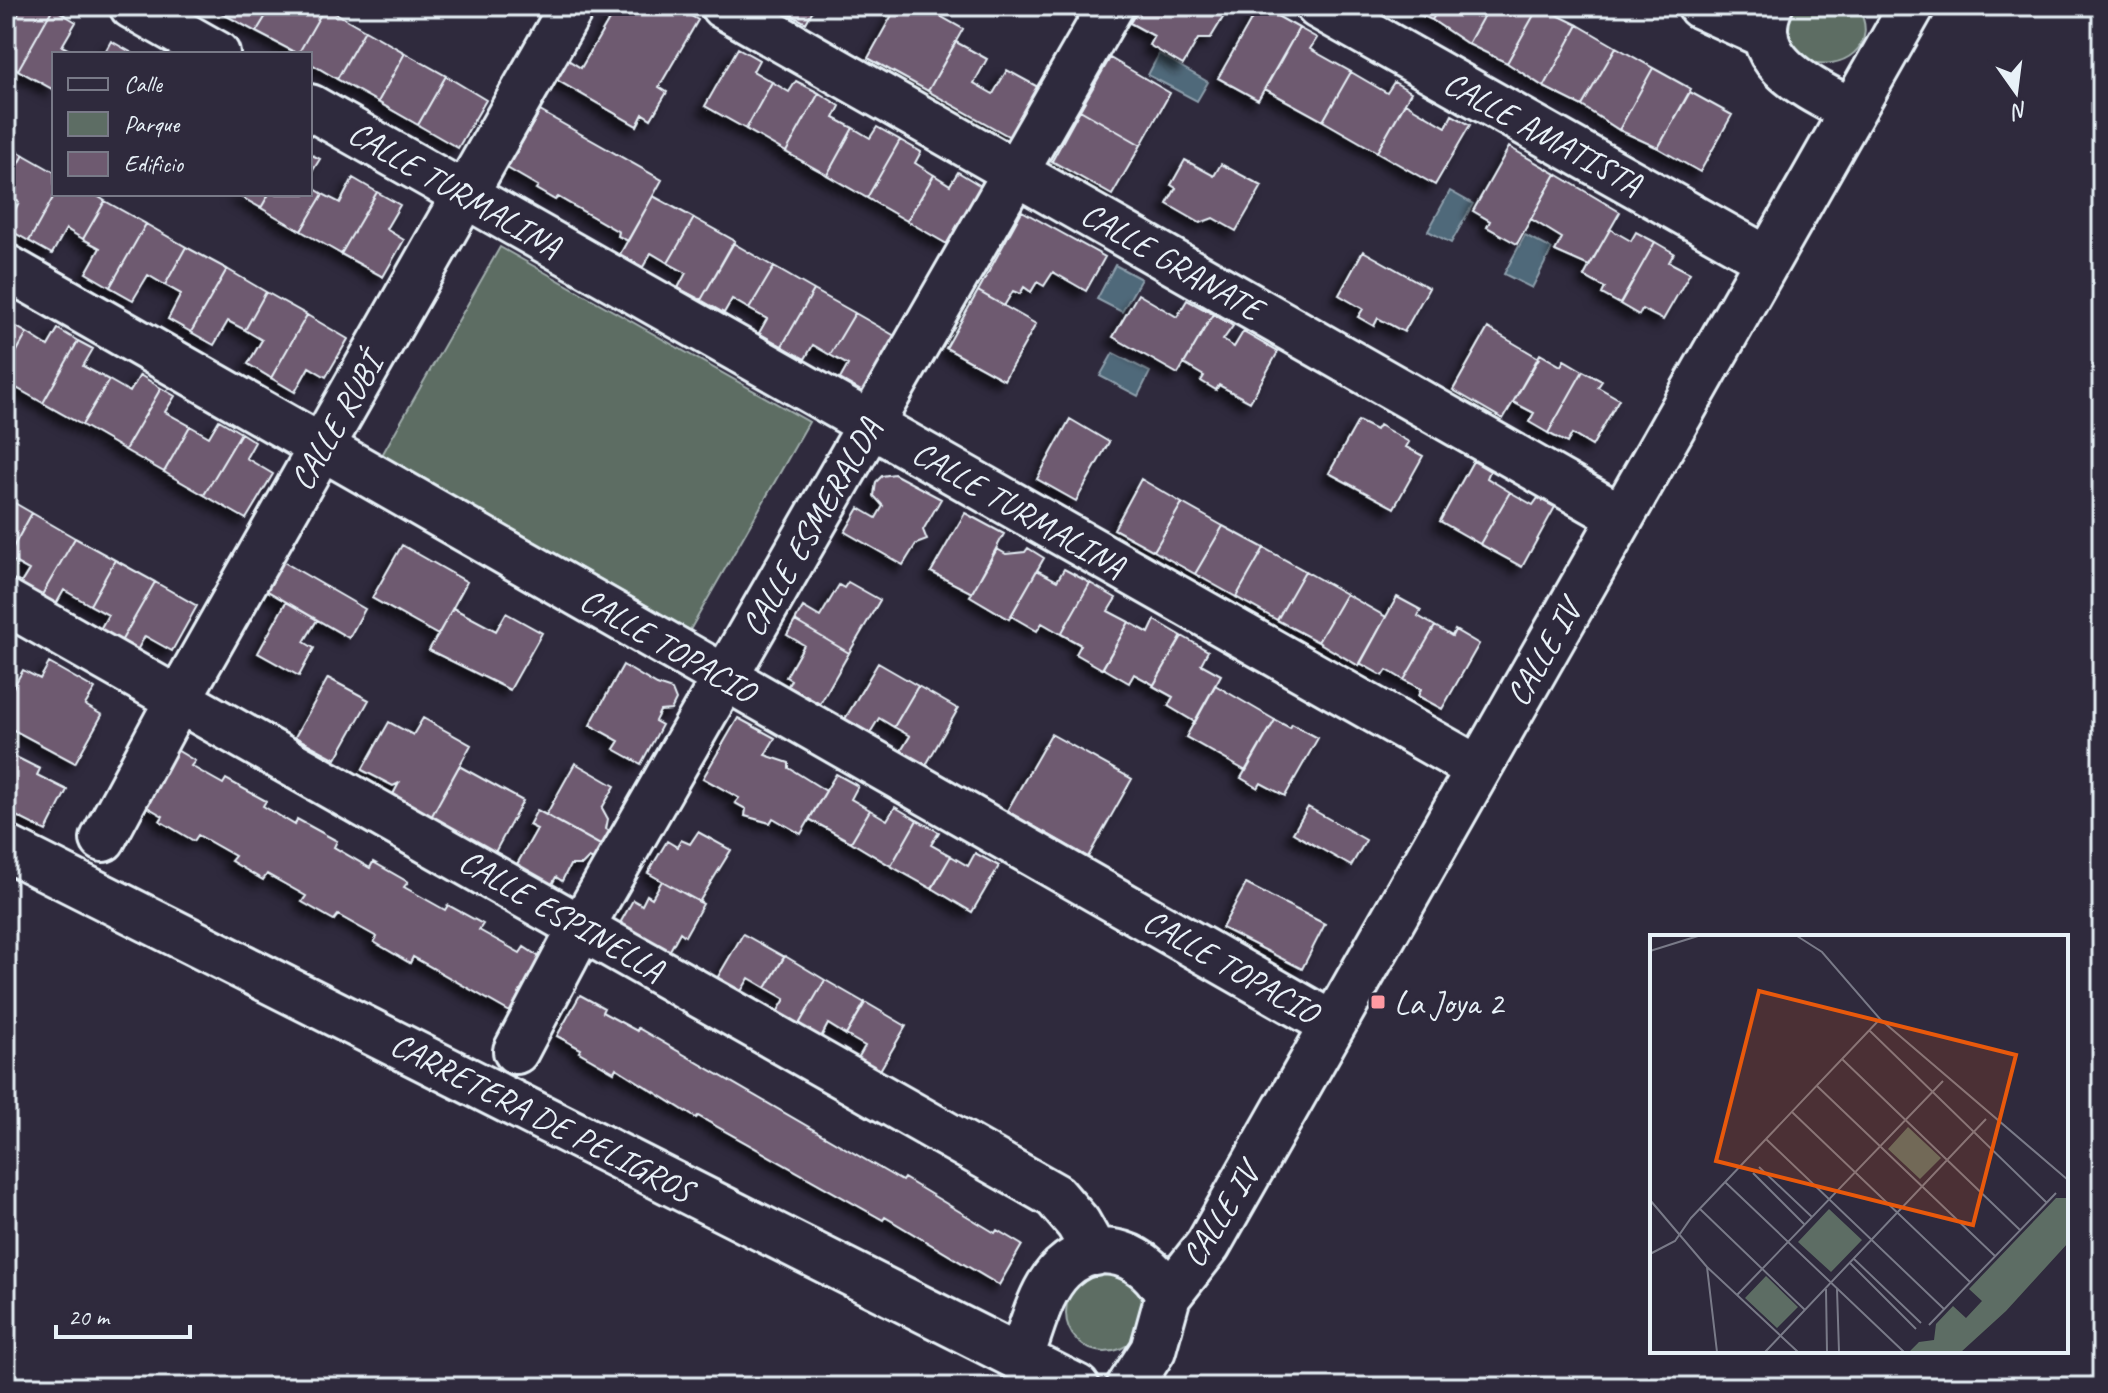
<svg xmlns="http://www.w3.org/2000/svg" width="2108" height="1393" font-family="Caveat,sans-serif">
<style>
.green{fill:#5d6d64;stroke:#a2afae;stroke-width:2}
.water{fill:#50697a;stroke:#8d9fac;stroke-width:2}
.building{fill:#6e5a70;stroke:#e8f1f8;stroke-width:2;filter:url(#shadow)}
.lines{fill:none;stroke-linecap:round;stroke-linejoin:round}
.minor-casing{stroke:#e8f1f8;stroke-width:50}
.minor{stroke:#2f2a3d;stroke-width:44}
.poi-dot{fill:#ff9aa2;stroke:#2f2a3d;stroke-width:3}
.labels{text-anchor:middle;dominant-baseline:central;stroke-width:6;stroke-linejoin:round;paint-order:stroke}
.street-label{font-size:34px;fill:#e8f1f8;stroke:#2f2a3d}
.poi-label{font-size:34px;fill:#e8f1f8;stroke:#2f2a3d;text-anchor:start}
.inset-road{fill:none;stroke:#797a88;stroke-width:2}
.view{fill:#e8590c;fill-opacity:0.15;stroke:#e8590c;stroke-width:4}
.inset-edge{fill:none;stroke:#e8f1f8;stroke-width:4}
</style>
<defs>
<filter id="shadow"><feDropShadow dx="-7" dy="7" stdDeviation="4" flood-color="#0009"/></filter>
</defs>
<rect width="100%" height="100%" fill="#2f2a3d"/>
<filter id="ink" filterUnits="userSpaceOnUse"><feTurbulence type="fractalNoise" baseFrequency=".0125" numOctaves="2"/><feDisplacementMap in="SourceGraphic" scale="16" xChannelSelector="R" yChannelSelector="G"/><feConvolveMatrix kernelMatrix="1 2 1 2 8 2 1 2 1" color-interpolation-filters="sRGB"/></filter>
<g filter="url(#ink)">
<path class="green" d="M1795,6H1857C1882,45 1842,74 1804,60C1789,45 1781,26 1795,6Z
M500,247L809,422L690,630L382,455Z
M1066 1313a39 39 0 1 1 78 0a39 39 0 1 1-78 0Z"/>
<path class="water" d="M1159,54L1208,82L1197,101L1148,75Z
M1450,191L1473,204L1451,243L1428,231Z
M1525,235L1552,249L1532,288L1504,274Z
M1115,265L1141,279L1122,312L1097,299Z
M1113,353L1150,372L1138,396L1100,376Z"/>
<path class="building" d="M23,6L53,8L18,70L6,63V14L15,19Z
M218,6H272L256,32L216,10Z
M272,6L325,7L298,54L256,32Z
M617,6H674L698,20L659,87L667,92L651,119L643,114L637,126L557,80L568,60L581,68Z
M775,6H815L806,23Z
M897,6H922L963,29L928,91L868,58Z
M1140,6H1230L1210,39H1198L1183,65L1149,45L1154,36L1130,23Z
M1259,6L1299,28L1258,100L1218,78Z
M1400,6H1440L1432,20Z
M1440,6H1489L1468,44L1432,20Z
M1489,6H1539L1507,63L1468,44Z
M1539,6L1578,25L1544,87L1507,63Z
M325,7L365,30L337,79L310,63V54H298Z
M53,8L76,22L62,46L77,54H54V90L18,70Z
M1578,25L1616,47L1582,106L1544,87Z
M1299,28L1317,38L1310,49L1351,72L1323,121L1265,89Z
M365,30L405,53L378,102L337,79Z
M111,41L134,54H104Z
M956,42L987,59L974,83L993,94L1007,70L1038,87L1010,137L928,91Z
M1616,47L1653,68L1619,130L1582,106Z
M738,48L759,60L753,71L772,82L746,129L705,106Z
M405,53L446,76L418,125L378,102Z
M1110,58L1170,93L1141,145L1080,110Z
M1653,68L1691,89L1658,148L1619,130Z
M1351,72L1387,93L1394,82L1411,92L1377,152L1323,121Z
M446,76L486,100L458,148L418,125Z
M796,81L819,93L786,152L746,129L772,82L789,92Z
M1690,92L1732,115L1700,172L1658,148Z
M819,93L840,106L834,118L853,128L827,175L786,152Z
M1405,103L1446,127L1452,115L1470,125L1435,185L1377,152Z
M1080,110L1141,145L1112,195L1052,161Z
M540,111L662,180L628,241L618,236L619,232L558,197L555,200L536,189L538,186L507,168Z
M877,127L900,140L867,198L827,175L853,128L870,138Z
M900,140L921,152L915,163L934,175L907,221L867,198Z
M6,145L24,155L6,187Z
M1509,147L1556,174L1517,244L1487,227L1490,221L1473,211Z
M310,154L320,159L310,175Z
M24,155L54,172L55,194L29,241L6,228L19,202L6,195V187Z
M1185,160L1214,176L1221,164L1262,186L1236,231L1213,218L1200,223L1167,204L1176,188L1171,185Z
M958,172L981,186L947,244L907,221L934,175L950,185Z
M1556,174L1620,212L1589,266L1555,251L1562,238L1531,219Z
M353,178L377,192L341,254L301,231L323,194L340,203Z
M310,186L323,194L301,231L261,208L269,194H310Z
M377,192L400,205L386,229L404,240L383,277L341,254Z
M55,194H94L105,201L83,239L66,229L52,254L29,241Z
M236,194H269L261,208Z
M653,196L694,218L668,263L651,253L643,267L620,254Z
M105,201L146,224L110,287L86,273L100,248L83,239Z
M1022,211L1105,257L1086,291L1053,272L1044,286L1037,282L1031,292L1024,287L1020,294L1013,291L1004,306L978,291Z
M694,218L735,241L701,300L678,288L686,273L668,263Z
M146,224L186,247L165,285L148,275L133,300L110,287Z
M1610,229L1631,241L1636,232L1655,242L1620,304L1602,294L1605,288L1584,276Z
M1655,242L1674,253L1669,262L1690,273L1663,320L1642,309L1639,315L1620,304Z
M733,243L774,267L749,309L732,299L724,313L701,300Z
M186,247L227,269L191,332L168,319L181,294L165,285Z
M1363,251L1429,288L1404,332L1378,318L1374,326L1358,317L1363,309L1339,295Z
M774,267L814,290L782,346L759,333L767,319L749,309Z
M227,269L266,292L245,330L228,321L214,345L191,332Z
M814,290L855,313L830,355L813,345L805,359L782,346Z
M978,291L1036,324L1004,380L946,348Z
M266,292L307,315L271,378L248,364L262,340L245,330Z
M1138,294L1177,317L1187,300L1213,314L1178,374L1113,337Z
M855,313L895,336L863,392L840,379L848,365L830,355Z
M1213,314L1233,326L1223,340L1234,347L1243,332L1278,352L1250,402L1219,385L1216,390L1201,381L1204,376L1184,364Z
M307,315L348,339L326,377L309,367L295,392L271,378Z
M6,321L27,333L6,371Z
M1488,328L1539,358L1503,419L1453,390Z
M58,329L78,341L43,403L6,382V371L27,333L48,346Z
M78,341L93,349L83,366L109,380L82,425L43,403Z
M1540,354L1561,366L1564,360L1583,371L1548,433L1529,422L1534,413L1513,402Z
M1583,371L1602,381L1598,387L1619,399L1592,446L1572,434L1567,443L1548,433Z
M140,375L161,388L125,450L82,425L109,380L130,392Z
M161,388L175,396L165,412L190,426L164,472L125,450Z
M1070,419L1109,442L1076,501L1037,479Z
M219,420L241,433L204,495L164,472L190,426L209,437Z
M1358,421L1376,430L1379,425L1409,442L1406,447L1423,456L1394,508L1329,473Z
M241,433L255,442L246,458L273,474L246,519L204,495Z
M1473,461L1490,471L1487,478L1510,492L1480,544L1440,521Z
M894,474L941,499L923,530L927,540L916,544L903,565L845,532L859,508L876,518L883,506L874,496L876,482L882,476Z
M1141,479L1182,503L1154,551L1114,529Z
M1510,492L1533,505L1538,498L1555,507L1522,567L1480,544Z
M6,498L32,513L7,558L6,557Z
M1182,503L1223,526L1195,574L1154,551Z
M32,513L75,538L39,600L18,588L29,570L7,558Z
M965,513L1004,534L972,593L931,572Z
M1223,526L1264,548L1236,597L1195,574Z
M75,538L115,560L90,605L64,590L54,608L39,600Z
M402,545L467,582L438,635L372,598Z
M1028,548L1044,558L1009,619L970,596L997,549L1006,554L1025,552Z
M1264,548L1305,571L1277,620L1236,597Z
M115,560L155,582L119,645L98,633L108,615L90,605Z
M282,561L365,609L349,638L266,590Z
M1064,569L1090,583L1061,634L1042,623L1037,631L1011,616L1037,570L1057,581Z
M1305,571L1346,594L1318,642L1277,620Z
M155,582L197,606L172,651L145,636L135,654L119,645Z
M848,582L880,600L849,653L795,621L803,607L820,617L839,585L844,588Z
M1090,583L1116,598L1108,611L1129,622L1102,669L1076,654L1081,645L1061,634Z
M1346,594L1386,617L1359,666L1318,642Z
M1397,597L1421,610L1418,616L1435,626L1404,680L1387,670L1383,676L1360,663Z
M286,602L317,620L304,642L314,648L299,676L258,653Z
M453,608L496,631L506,613L542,633L510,690L429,650Z
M1155,620L1182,636L1154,685L1134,674L1129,683L1103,668L1129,622L1149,633Z
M795,621L849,653L820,704L788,686L791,680L786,677L804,645L787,635Z
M1435,626L1452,636L1455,630L1479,644L1442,709L1418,696L1421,689L1404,680Z
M1182,636L1208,651L1201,664L1221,675L1195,722L1168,706L1173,697L1153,686Z
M49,663L95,689L85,705L102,715L75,763L6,726V700L23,670L40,679Z
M878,663L918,686L894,727L879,718L870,733L845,719Z
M623,665L657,685L672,690L676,700L671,710L660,711L655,721L662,725L641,764L614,749L619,741L590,725Z
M328,678L369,700L336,759L295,737Z
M1215,685L1275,720L1246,771L1186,737Z
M918,686L958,709L926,765L901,751L910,736L894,727Z
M423,718L471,745L430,819L391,798L399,783L393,786L362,770L389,722L413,735Z
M738,718L775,738L765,755L789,763V768L826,791L801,834L773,818L770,823L745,816L746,809L735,803L739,798L703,778Z
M1275,720L1290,728L1292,724L1318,738L1285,796L1261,783L1258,788L1241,778Z
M1051,734L1132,779L1088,857L1007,811Z
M175,749L195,761L191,766L223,784L226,779L266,801L263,806L295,825L297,819L337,841L334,847L370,868L373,862L408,882L404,887L445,910L448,905L483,924L479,930L520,953L524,947L541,958L510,1012L413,957L410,963L374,942L377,937L338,915L334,920L302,902L306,896L267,874L263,880L231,861L235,856L198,835L194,841L160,821L163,816L144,805Z
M6,752L40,769L37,775L67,790L46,831L6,811Z
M575,763L615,786L602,808L608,819L606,829L612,832L604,847L546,815Z
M459,766L523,801L494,854L430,819Z
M836,774L858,786L851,799L870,810L851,842L809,819Z
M895,807L917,820L891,866L851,842L870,810L887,820Z
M1308,807L1366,840L1351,866L1293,833Z
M537,810L604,847L596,861L589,858L582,865H570L562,881L556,877L551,886L516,866L537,829L529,825Z
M917,820L939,832L931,845L951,856L932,889L891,866Z
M698,832L731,850L699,902L648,873L667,841L677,847L681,840L690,844Z
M975,853L999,866L972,912L932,888L951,856L968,866Z
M662,881L703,904L685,936L680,932L669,952L619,925L633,900L642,905L647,895L652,898Z
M1246,884L1325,924L1302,969L1222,928Z
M743,934L784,957L766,988L749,978L740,993L716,980Z
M785,956L825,980L798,1026L776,1014L785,999L766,988Z
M825,980L865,1003L846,1035L828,1024L820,1039L798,1026Z
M580,995L604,1008L602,1012L637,1031L638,1028L902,1181L904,1178L995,1233L997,1230L1022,1245L999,1285L885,1217L883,1220L698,1116L696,1118L616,1068L614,1072L579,1052L581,1049L557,1036Z
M865,1002L906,1026L879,1072L857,1060L865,1046L846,1035Z"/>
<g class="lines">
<defs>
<path id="minor" d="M132,6L217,54
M723,6L1621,517
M1318,6L1767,259
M1700,6L1766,36
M1770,6C1746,62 1813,90 1852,111
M310,107L1477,768
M6,267L1330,1023
M6,602L1055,1196L1078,1223L1095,1253
M103,839L179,698L572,6
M6,848L1077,1387
M516,1051L582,926L1111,6
M1168,1296L1208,1245L1912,6
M1020,1358C1032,1330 1039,1291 1062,1269C1099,1234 1149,1255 1168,1296L1153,1350L1129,1387"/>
</defs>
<use href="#minor" class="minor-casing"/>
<use href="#minor" class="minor"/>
</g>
</g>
<rect class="poi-dot" x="1370" y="994" width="16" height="16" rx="4"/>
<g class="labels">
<g class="street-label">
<text transform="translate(1543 133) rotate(29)">CALLE AMATISTA</text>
<text transform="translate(455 189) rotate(30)">CALLE TURMALINA</text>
<text transform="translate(1172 261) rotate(30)">CALLE GRANATE</text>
<text transform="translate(336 422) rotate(-60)">CALLE RUBÍ</text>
<text transform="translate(1019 509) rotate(30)">CALLE TURMALINA</text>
<text transform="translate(811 527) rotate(-60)">CALLE ESMERALDA</text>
<text transform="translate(668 645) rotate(30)">CALLE TOPACIO</text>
<text transform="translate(1543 653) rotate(-60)">CALLE IV</text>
<text transform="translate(562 915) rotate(30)">CALLE ESPINELLA</text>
<text transform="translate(1231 966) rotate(30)">CALLE TOPACIO</text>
<text transform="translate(542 1117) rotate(27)">CARRETERA DE PELIGROS</text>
<text transform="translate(1220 1215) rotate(-58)">CALLE IV</text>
</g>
<g class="poi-label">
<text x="1394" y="1002">La Joya 2</text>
</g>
</g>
<g transform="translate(1650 935)">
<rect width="418" height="418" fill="#2f2a3d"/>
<path d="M258,192L291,223L270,244L238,214ZM406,263H418V308L356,376L311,417H259L269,407L284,405L286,389L303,371L316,383L332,366L319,354ZM179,274L212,305L181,337L148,307ZM116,341L148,372L127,393L95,363Z" fill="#5d6d64"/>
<path class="inset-road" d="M147,1L172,17L230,84L418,245M0,16L48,1M220,96L397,268M192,124L370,295M167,151L345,321M142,177L320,347M116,204L294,374M109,232L162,282M103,238L155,290M75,247L254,417M0,265L57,332L148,417M50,274L155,375M0,319L25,306L41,283L230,84M204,324L271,388M200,328L266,394M57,332L67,417M176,354L177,417M187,354L189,417M87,360L293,146M279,390L406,258M115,417L336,184"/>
<path class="view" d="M109,56L366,120L323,290L66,226Z"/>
<rect width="418" height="418" class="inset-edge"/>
</g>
<rect width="2108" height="1393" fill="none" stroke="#2f2a3d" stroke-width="32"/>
<rect x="16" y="16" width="2076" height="1361" fill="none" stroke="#e8f1f8" stroke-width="3" filter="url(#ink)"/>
<rect x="52" y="52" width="260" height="144" fill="#2f2a3d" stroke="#797a88" stroke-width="2"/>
<rect x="68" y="78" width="40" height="12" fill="#2f2a3d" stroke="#797a88" stroke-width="2"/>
<text x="124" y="92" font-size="24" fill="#e8f1f8">Calle</text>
<rect x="68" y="112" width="40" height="24" fill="#5d6d64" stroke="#797a88" stroke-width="2"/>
<text x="124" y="132" font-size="24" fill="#e8f1f8">Parque</text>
<rect x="68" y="152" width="40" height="24" fill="#6e5a70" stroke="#797a88" stroke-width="2"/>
<text x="124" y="172" font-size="24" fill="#e8f1f8">Edificio</text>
<g transform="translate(2016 92) rotate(166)" stroke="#2f2a3d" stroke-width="6" paint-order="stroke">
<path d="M0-6L14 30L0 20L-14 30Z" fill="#e8f1f8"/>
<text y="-12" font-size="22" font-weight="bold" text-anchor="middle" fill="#e8f1f8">N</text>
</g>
<path d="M56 1325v12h134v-12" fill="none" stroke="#e8f1f8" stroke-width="4"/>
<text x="68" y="1325" font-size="24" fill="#e8f1f8" stroke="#2f2a3d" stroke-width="6" paint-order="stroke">20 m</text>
</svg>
